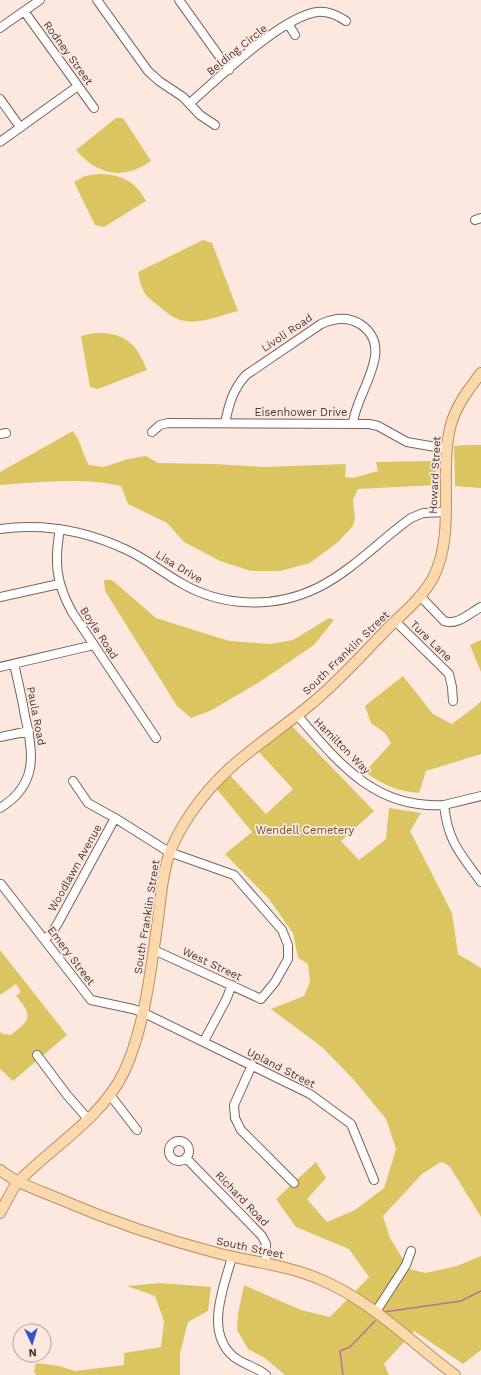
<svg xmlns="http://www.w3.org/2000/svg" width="481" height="1375" font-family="'Work Sans',sans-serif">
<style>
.green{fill:#dbc560}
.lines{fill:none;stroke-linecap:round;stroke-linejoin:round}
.stream{stroke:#b77292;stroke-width:1.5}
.minor-casing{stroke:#7f6256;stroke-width:10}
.major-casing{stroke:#bb8f5f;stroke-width:12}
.minor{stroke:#fff;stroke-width:8}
.major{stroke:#fcd8ad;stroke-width:10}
.labels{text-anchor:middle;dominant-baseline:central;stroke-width:3.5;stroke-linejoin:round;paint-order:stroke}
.street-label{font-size:11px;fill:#463933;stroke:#fde8e0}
.park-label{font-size:11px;fill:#5d5429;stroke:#fde8e0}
</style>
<rect width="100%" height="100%" fill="#fde8e0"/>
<path class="green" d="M116,118H123L151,161C123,181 97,175 76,150Z
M97,174C120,174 135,180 146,201L104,227L95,225L74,182L85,176Z
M203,240L212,243L238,311C221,315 195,327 178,319C171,317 165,311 160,307C144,295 142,292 138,272Z
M94,333C124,332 136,342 147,370L98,389L90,387L81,336Z
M73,431C81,441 82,454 89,465L104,467L128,459L146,456L158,463L215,464L264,467L346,464L345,477L353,478L378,471L376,462L436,461L437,485L358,489L353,500L355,519L353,526L338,542L310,563L280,571H251L220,561L184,542L167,523L128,504L121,486C84,477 38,482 0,485V472Z
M467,445H481V488L455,486L454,446Z
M104,580H112L156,618L229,641L270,644L293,640L329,618L334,620L314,645L261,681L212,710L191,718L177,706L105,591Z
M481,640V672L470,645Z
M403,676L433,714L452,724L476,706L481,701V754L426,771L419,793C397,791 383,785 365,772L391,743L385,733L371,723L365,706Z
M291,725L374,811L341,841L359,860L386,839L389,808L421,813L410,831L452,913L458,954L481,968V1217L450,1167L445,1163L441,1162L422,1174L383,1216L390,1238L409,1269L426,1273L457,1266L481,1256V1350L463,1364L414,1331L384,1364L389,1375H285L265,1358L248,1349L237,1330L238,1314L244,1285L301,1310L330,1317L369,1277L349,1249L296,1227L276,1199L316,1162L326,1178L307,1199L327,1222L355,1210L384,1188L396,1149L386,1119L353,1079L322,1047L271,1009L304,996L310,982L308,964L298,958L293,933L269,899L225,854L252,832L215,787L228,773L266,814L293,789L257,750Z
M0,950L67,1035L13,1081L0,1069V1032L3,1034L11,1035C31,1019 33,1016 16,996L21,992L16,984L0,995Z
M161,1283L211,1287L208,1311L188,1322L180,1353V1375H36L34,1371L36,1363L59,1366L75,1371L124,1365V1353L161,1347L164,1321L155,1296L127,1286Z"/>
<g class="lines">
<path class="stream" d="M384,1312L461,1301L481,1291
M343,1375L340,1351L350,1347L375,1321"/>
<defs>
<path id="minor" d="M97,0L148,71L159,81L183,97L200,115L215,125
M179,0L229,70
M24,11L94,108
M289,25L295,35
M0,28L40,0
M0,99L20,127
M190,103C219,78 281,17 317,12C328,11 337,15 346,21
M0,142L78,86
M475,220L481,218
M225,423C229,404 233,389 246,375L321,324C334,318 347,316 360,324C397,348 356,392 353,423
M152,432L160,425L168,423L369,424L378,426L407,442L447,449
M0,434L6,433
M0,529C43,523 87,531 127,550C146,559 162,572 181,583C222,607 274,609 317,588C352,571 380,540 411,518L423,513L445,512
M60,529C54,562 56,583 72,612L156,738
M420,596L444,621C457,626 470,613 481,607
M0,597L59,584
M395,621L449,674L452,687L453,701
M0,667L94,645
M297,715C339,763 374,809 444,805C448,842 460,853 481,882
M0,737L29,731
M73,781L88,803L115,818
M444,805L481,796
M0,808C38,785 34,753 25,716C22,698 18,681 14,664
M1,884L91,1000L133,1009L142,1012L310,1094L351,1124L374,1180
M44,939L51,934L58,923L115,818L169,852L234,875L282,930L288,945V959L275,982L261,999L154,950
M204,1041L226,1000L232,985
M37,1055L67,1095L88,1119
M252,1065L234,1105L235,1118L241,1130L294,1183
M110,1095L137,1130
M169 1151a10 10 0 1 1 20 0a10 10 0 1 1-20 0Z
M186,1158L262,1236L266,1244V1263
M232,1257C224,1287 204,1332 234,1357C244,1365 257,1367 266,1375
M375,1313L406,1265L411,1251"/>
<path id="major" d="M0,1170C16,1183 38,1190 57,1198C108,1220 163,1239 217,1253C251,1262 287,1265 319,1279C369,1299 412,1343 455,1375
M0,1213L13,1189L19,1181C54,1145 101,1119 124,1072C145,1027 151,968 158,919C161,897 162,873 170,852C175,838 183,825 191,813C225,763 265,742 310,705C338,682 362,655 387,629C403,613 422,598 433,578C456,533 439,477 450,428C455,407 468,390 481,373"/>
</defs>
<use href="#minor" class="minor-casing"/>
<use href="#major" class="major-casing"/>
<use href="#minor" class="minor"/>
<use href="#major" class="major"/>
</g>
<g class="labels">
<g class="street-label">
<text transform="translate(237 50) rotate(-39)">Belding Circle</text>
<text transform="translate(68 53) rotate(54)">Rodney Street</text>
<text transform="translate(287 333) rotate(-34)">Livoli Road</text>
<text x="301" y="412">Eisenhower Drive</text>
<text transform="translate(435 475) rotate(-87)">Howard Street</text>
<text transform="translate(179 567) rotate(31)">Lisa Drive</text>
<text transform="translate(99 633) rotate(57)">Boyle Road</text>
<text transform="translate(431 641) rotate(44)">Ture Lane</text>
<text transform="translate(346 653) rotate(-44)">South Franklin Street</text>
<text transform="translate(36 716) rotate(79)">Paula Road</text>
<text transform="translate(342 746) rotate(45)">Hamilton Way</text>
<text transform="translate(75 868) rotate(-61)">Woodlawn Avenue</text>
<text transform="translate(147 917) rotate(-81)">South Franklin Street</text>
<text transform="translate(71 956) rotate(53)">Emery Street</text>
<text transform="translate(212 964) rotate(25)">West Street</text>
<text transform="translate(281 1068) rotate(27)">Upland Street</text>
<text transform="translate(242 1199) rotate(46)">Richard Road</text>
<text transform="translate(250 1248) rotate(12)">South Street</text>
</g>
<g class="park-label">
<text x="305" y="830">Wendell Cemetery</text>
</g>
</g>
<g transform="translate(32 1343) rotate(176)"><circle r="19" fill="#fde8e0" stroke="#b4a29b"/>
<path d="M0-3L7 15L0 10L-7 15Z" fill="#3055c5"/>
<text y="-6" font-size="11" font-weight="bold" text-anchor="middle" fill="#463933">N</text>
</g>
</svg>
